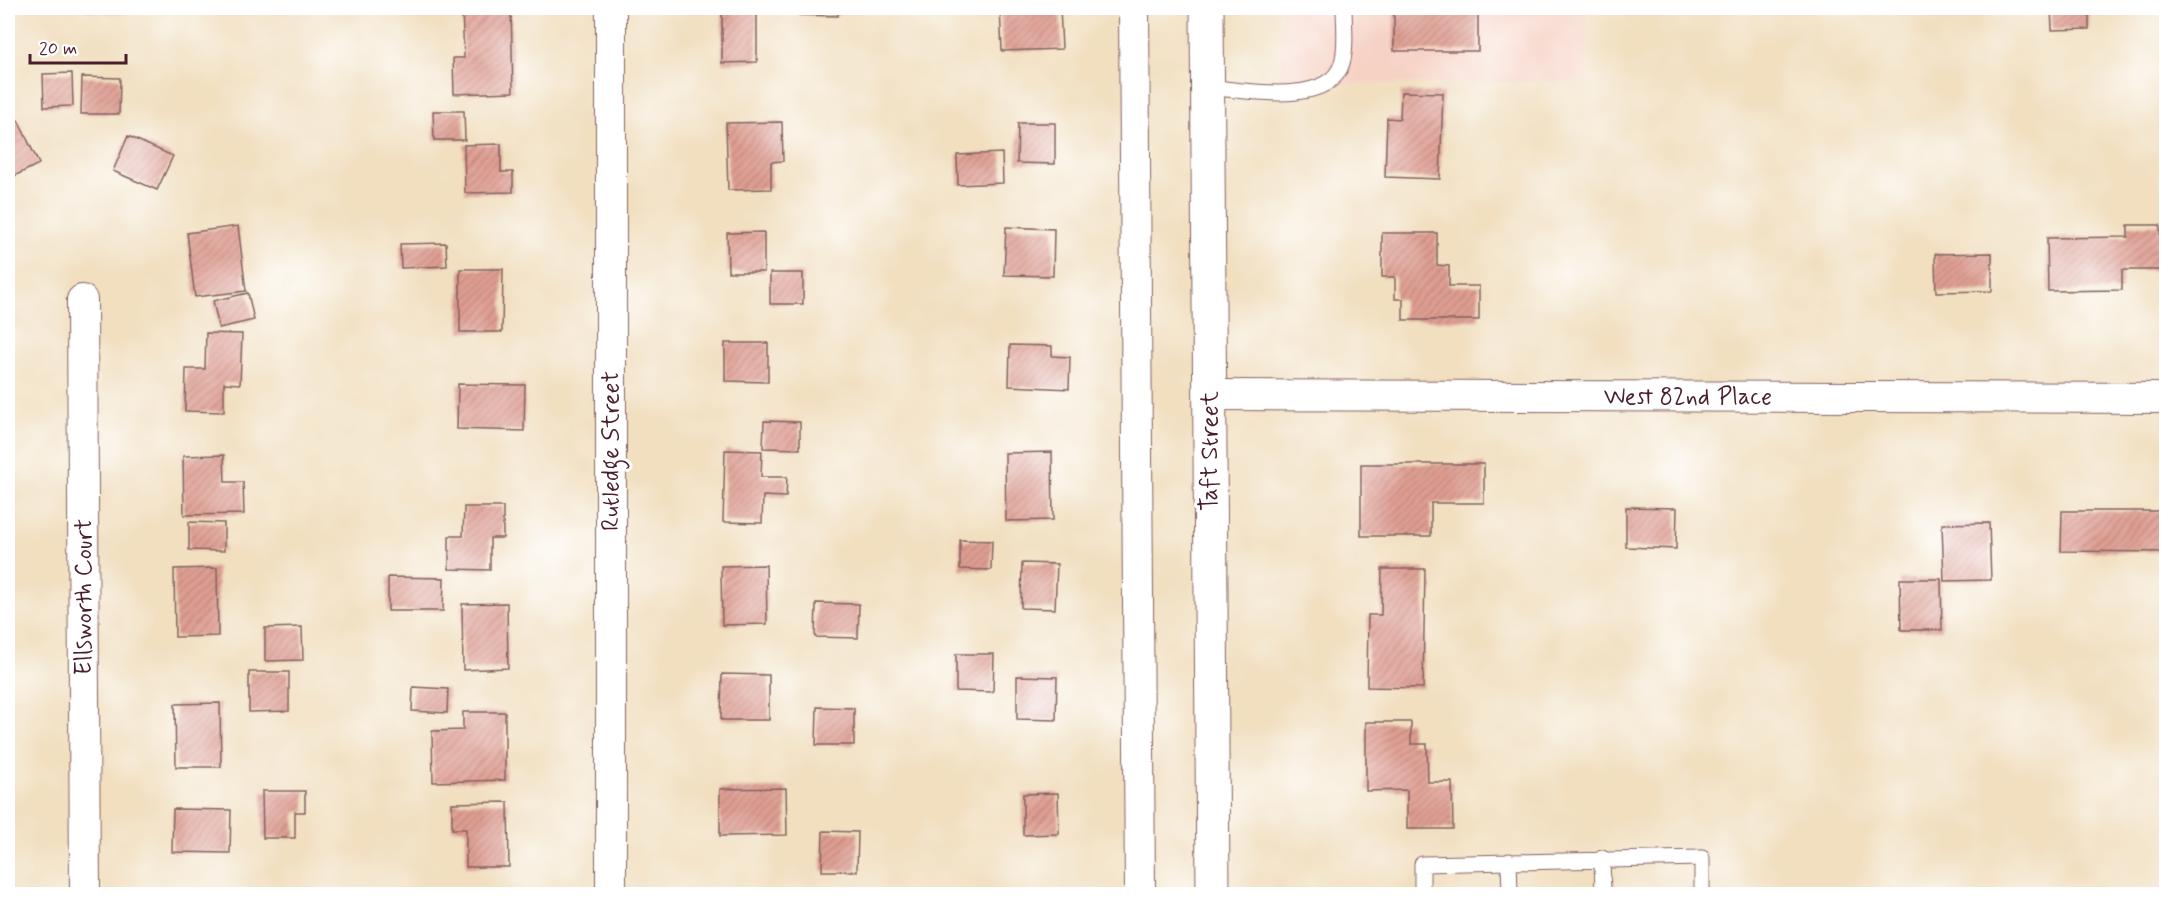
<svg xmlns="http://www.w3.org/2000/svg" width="2174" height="902" font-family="Mynerve,sans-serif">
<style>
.built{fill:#f6d2c4}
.building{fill:url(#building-hatch)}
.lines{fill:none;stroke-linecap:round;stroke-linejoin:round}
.lane-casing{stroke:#84625f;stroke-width:17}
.street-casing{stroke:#84625f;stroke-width:32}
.secondary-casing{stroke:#84625f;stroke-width:35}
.lane{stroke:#fff;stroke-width:15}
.street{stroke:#fff;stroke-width:30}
.secondary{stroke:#fff;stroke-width:33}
.labels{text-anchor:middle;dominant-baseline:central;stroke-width:6;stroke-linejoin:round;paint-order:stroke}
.street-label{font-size:24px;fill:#4a1f2b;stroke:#fff}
</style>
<defs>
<pattern id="building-hatch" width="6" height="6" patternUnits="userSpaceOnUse" patternTransform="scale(1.5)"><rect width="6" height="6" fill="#e09f93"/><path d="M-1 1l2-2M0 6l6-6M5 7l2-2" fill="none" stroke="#b88178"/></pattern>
</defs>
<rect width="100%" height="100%" fill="#fff"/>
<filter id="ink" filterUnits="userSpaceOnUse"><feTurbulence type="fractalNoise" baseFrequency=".0167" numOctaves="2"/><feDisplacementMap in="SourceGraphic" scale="12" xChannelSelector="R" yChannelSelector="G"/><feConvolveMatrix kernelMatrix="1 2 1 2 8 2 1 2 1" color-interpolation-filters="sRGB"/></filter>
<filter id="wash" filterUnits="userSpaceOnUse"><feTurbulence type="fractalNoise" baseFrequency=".008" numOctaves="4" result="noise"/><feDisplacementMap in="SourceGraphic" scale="24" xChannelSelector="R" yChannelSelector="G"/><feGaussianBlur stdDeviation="1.35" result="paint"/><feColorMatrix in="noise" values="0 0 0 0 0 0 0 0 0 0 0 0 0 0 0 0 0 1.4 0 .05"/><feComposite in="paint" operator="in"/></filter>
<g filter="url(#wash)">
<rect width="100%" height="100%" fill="#f1dfc0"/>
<path class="built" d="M1281,8H1587L1586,81L1280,85Z"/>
<g id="blocks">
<path class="building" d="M88,8H124L123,13L88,11Z
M462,8H511L513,92L454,94L453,58H464Z
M799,8H838V16L799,15Z
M1000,8H1060L1062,49L1002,51Z
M1394,8H1478V51H1394Z
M2051,8H2089V29L2052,30Z
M757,11V62L722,63V12Z
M72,73L73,106L44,107L43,74Z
M82,77L120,78L119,114H81Z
M1401,92L1443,93L1440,179L1385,177L1387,118L1400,119Z
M433,111H464L465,140H434Z
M18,120L39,164L8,179V125Z
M782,122L783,161L771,162V189L728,190L726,123Z
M1018,123H1055V164L1017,163Z
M128,136L173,156L157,190L113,171Z
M501,144V172H513V192L465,193L464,145Z
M1002,153L1003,183L958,185L957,155Z
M2128,225H2160L2161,270H2122V290L2048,291L2047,238L2128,237Z
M238,226L246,291L195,297L187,233Z
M1006,227L1054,229L1053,276L1004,275Z
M764,232V272H728L727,233Z
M1382,233H1437V265L1449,266V286H1479V320H1403V299H1395V277H1382Z
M446,243L447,266L401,268L400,244Z
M1992,253V291L1936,292L1935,254Z
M460,269H503L502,332H460Z
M770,273H803V304H770Z
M248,293L254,320L219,328L213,301Z
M206,333L242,334L240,384L224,383V412L185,411L186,369H205Z
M725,343H768V382L725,381Z
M1010,345L1052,346V356L1070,357L1069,389L1009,386Z
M458,384L525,385L524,431L457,429Z
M764,421L800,422V449L763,448Z
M725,450L762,451L761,477H787L786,497L763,496L762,523L723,522Z
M1052,452L1053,520L1006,521L1005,453Z
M224,455L225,482H243L244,514L184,515L183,456Z
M1361,464H1484V503H1431V536H1361Z
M464,507H503V538H490V570L449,569V536H463Z
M1626,507L1677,508L1676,549L1626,547Z
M2062,511H2166V552L2061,551Z
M189,522L224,523V551L189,550Z
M1989,523L1991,580L1944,581L1942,524Z
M960,540L992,541L991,570L960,569Z
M1022,563L1057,564L1055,609L1021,608Z
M766,565L767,624L722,625L721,566Z
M217,568L218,636L175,637L174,569Z
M1382,569H1425L1423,688L1367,687L1368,615H1381Z
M388,577L444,578L443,611H388Z
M1900,579H1941L1942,630H1901Z
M507,603L508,668L463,670L462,604Z
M816,603L859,604L858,638L815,637Z
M302,627L303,660L265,661V628Z
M956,654H994L993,692L956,691Z
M249,672H289V711L249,712Z
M722,674L769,675V720H721Z
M1017,676L1057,677L1056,720L1017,719Z
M413,687L448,689L447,713L412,711Z
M220,703L221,767H176L175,704Z
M817,707L854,708V745H816Z
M463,712H505V780L433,782L432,731L463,730Z
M1366,722H1411V744H1427L1428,782H1452L1453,829H1407V790L1366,791Z
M786,788L787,835L720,836V789Z
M262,791H305V812H295V838H263Z
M1058,793L1059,834L1023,835V794Z
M508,802L509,867H466V829H452V803Z
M173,809L231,810L230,853L172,852Z
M823,831L858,832L857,871H822Z"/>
</g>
</g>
<g filter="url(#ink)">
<use href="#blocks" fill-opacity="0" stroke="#84625f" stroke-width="1.5"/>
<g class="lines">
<defs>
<path id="lane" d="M1207,87C1242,90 1329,108 1342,63C1347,47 1344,24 1344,8
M1602,858L1603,894
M1509,861L1510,894
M1422,894V864L1702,858V894"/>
<path id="street" d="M611,8V894
M1134,8L1140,894
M82,300L85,894
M1209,395L2166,398"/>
<path id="secondary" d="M1207,8L1213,894"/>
</defs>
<use href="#lane" class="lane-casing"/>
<use href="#street" class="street-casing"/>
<use href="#secondary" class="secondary-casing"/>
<use href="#lane" class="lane"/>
<use href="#street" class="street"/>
<use href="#secondary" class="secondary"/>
</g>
</g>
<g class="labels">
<g class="street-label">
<text x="1688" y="397">West 82nd Place</text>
<text transform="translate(611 451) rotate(-90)">Rutledge Street</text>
<text transform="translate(1210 451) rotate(-90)">Taft Street</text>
<text transform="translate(84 597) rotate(-90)">Ellsworth Court</text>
</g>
</g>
<rect width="2174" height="902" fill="none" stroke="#fff" stroke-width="30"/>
<path d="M30 54v9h96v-9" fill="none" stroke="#4a1f2b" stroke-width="3"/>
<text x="39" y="54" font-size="18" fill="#4a1f2b" stroke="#ffffff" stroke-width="4.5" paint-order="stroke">20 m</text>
</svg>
